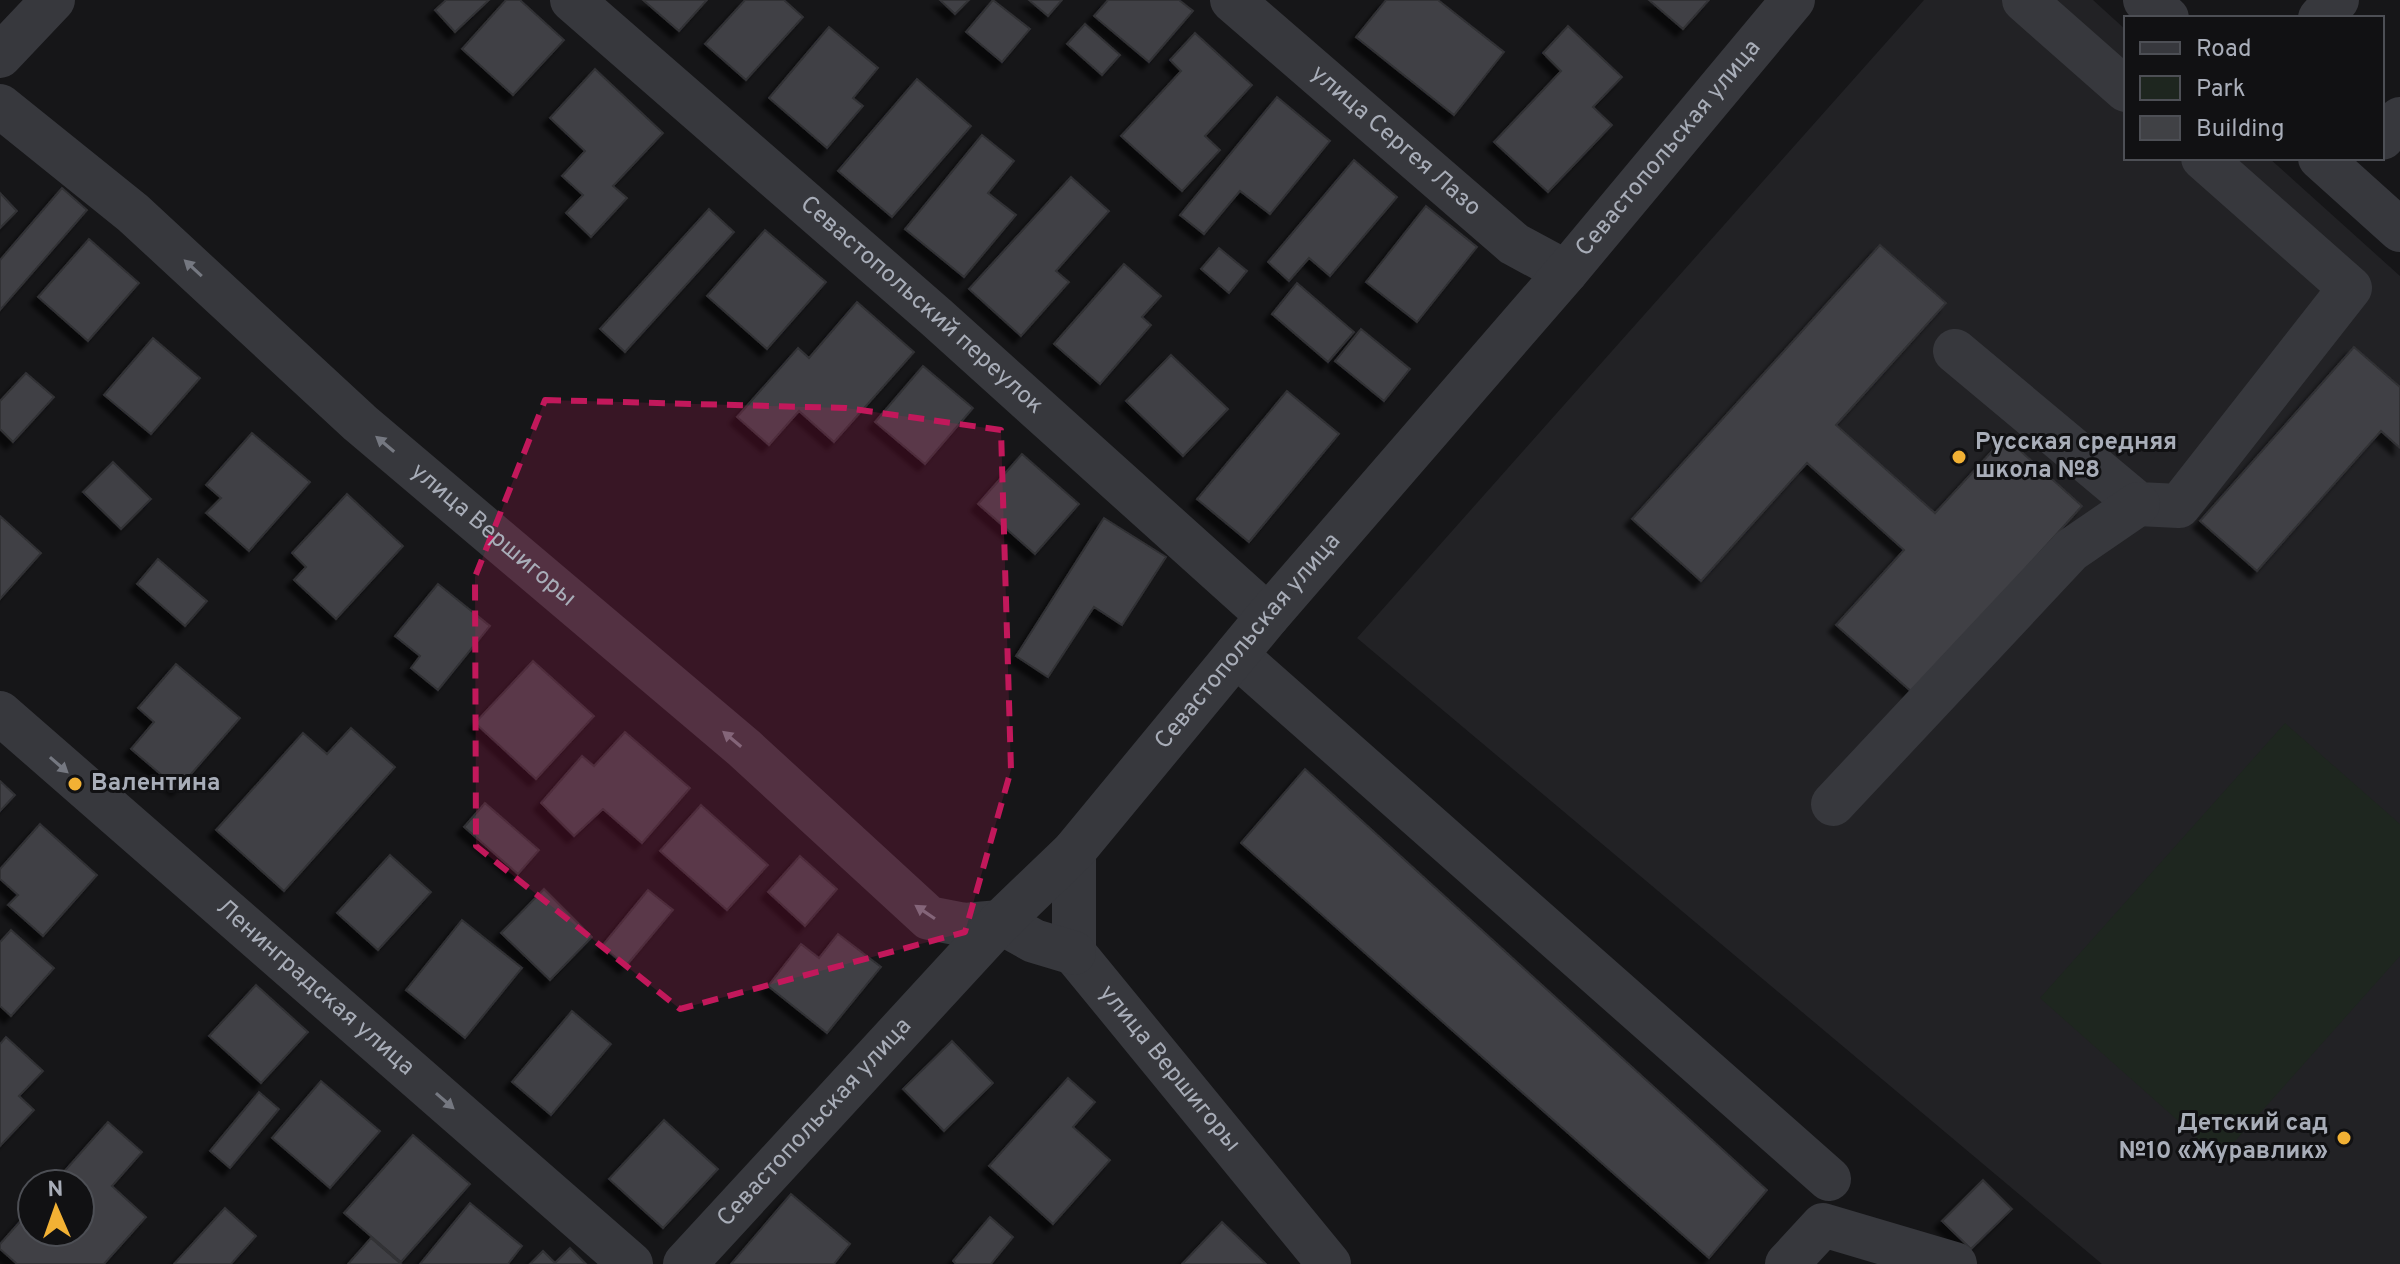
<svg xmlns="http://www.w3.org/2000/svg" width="2400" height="1264" font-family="Overpass,sans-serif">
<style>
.built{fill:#222225}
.green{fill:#1e261f}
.building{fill:#404145;stroke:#303034;stroke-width:2;filter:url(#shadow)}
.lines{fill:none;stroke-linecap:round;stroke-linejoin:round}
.minor{stroke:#37383d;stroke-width:44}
.oneway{fill:#757881}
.marked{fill:#c2185b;fill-opacity:0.2;stroke:#c2185b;stroke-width:6;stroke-dasharray:16 10;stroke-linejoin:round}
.poi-dot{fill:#f2b134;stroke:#111113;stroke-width:3}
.labels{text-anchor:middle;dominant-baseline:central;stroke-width:6;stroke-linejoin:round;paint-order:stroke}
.street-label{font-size:24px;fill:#a8adb8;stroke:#111113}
.poi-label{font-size:24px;font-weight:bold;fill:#a8adb8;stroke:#111113;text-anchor:start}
</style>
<defs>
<filter id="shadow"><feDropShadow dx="-7" dy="7" stdDeviation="2" flood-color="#0009"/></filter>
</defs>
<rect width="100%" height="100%" fill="#161618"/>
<path class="built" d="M1924,0H2093L2126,30V158H2269L2400,276V1264H2102L1357,638Z"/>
<path class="green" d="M2285,723L2400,824V956L2220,1158L2040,998Z"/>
<path class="building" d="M446,0H489L455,32L435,10Z
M506,0H520L564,40L513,95L462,49Z
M643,0H707L679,31Z
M745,0H784L803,17L746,80L705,44Z
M940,0H969L955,14Z
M993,0L1030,29L1002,62L966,32Z
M1029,0H1062L1048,16Z
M1108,0H1179L1193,11L1149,62L1094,16Z
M1386,0H1438L1504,52L1454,115L1356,37Z
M1649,0H1709L1683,29Z
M1085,24L1120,55L1102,75L1067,44Z
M1568,26L1622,77L1593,107L1612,125L1548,192L1494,142L1561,71L1543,53Z
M829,27L878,68L853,98L863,106L827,148L769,98Z
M1195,33L1252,85L1205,136L1220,150L1182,191L1121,136L1181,71L1170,60Z
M595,69L663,133L613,186L627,198L591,237L566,213L583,195L562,176L585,151L550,118Z
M917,79L971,126L892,217L838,171Z
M1277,97L1330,141L1270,214L1240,191L1204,234L1180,215Z
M982,135L1014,161L988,193L1016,215L964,277L905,229Z
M1354,160L1397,197L1330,276L1309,258L1289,281L1268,262Z
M1071,177L1109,211L1056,271L1069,282L1021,336L969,289Z
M62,188L87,210L0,310V260Z
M0,193L17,211L0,228Z
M1426,206L1477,247L1417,322L1366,282Z
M709,209L734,232L625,352L600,329Z
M765,230L826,282L767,349L707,296Z
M89,239L139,283L88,341L38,297Z
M1880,245L1946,303L1836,425L1935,513L2005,437L2082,506L1913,693L1836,625L1904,550L1807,463L1701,581L1632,519Z
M1219,248L1247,271L1229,293L1201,269Z
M1124,264L1161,296L1142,317L1151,325L1100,384L1054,344Z
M1297,283L1354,332L1328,362L1272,314Z
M857,302L914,352L834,442L799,411L769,445L737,417L798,348L809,358Z
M1361,329L1410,369L1384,401L1335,361Z
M153,338L200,378L151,434L104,395Z
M2354,347L2400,387V448L2381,431L2257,571L2200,521Z
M1171,355L1228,409L1183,456L1126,401Z
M923,366L973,408L925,464L875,422Z
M26,373L54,397L13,442L0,429V401Z
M1287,391L1339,434L1249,542L1197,499Z
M252,433L310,482L249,551L206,513L221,498L206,485Z
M1022,454L1079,504L1035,554L978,504Z
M113,462L151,499L121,529L83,492Z
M347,494L403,546L336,619L294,580L306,567L292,553Z
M0,516L41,553L0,599Z
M1104,518L1166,557L1122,625L1094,607L1048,677L1016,656Z
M158,559L207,601L185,626L137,584Z
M438,584L490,626L438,690L411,668L420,656L395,636Z
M533,661L594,716L536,779L475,723Z
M176,664L240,718L178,789L131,749L154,722L138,708Z
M351,728L395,767L284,891L216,830L303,733L327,754Z
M625,732L690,788L642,843L603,809L574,836L541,803L582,756L594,766Z
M1305,769L1767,1190L1709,1258L1241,843Z
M0,781L15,795L0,811Z
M485,803L539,850L518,874L464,827Z
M701,805L768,865L727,910L660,851Z
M40,824L97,875L43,936L8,905L18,895L0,879V869Z
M390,855L431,892L378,950L337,913Z
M800,856L837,889L805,926L768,892Z
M544,889L592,937L550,980L501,933Z
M648,890L673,910L626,966L602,946Z
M462,920L522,968L465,1038L406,990Z
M11,930L54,968L11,1016L0,1006V942Z
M838,934L881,967L827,1033L768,986L801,944L819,958Z
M256,985L308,1032L261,1083L209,1036Z
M572,1011L611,1044L551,1115L512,1082Z
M6,1037L43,1071L19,1096L34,1110L0,1146V1044Z
M952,1041L993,1083L944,1131L903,1089Z
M1068,1078L1095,1102L1073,1127L1110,1160L1053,1224L989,1166Z
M321,1081L380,1131L330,1188L272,1138Z
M259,1092L279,1109L230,1168L210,1151Z
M664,1120L718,1169L663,1228L609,1179Z
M108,1122L142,1152L112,1186L146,1217L104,1264H17L0,1249V1244L32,1208V1232H80V1184H53Z
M413,1135L470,1184L401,1262L344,1213Z
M1983,1180L2012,1209L1971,1249L1942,1221Z
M791,1194L850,1244L834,1264H731Z
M470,1203L522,1246L508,1264H420Z
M225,1208L256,1236L231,1264H174Z
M990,1217L1013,1237L991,1264H956L953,1261Z
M1222,1222L1266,1264H1182Z
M371,1238L401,1264H348Z
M570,1248L586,1264H530L543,1251L555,1263Z"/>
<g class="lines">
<g class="minor">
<path id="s1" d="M572,0L936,317L1268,616"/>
<path id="s2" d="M1232,0L1514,244L1566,272"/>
<path d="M2024,0L2126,90"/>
<path d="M2145,0L2167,18"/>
<path d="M2320,18L2337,0"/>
<path d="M0,56L53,0"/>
<path id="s3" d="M0,106L133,213L360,423L744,748L929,918L965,925L1000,922"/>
<path d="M2382,138L2400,119"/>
<path d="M2320,158L2400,230"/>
<path d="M1955,351L2138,504L2179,506L2350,288L2203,158"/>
<path d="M1236,655L1829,1179"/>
<path id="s4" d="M0,713L631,1264"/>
<path d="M1833,804L2071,550L2138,504"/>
<path id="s5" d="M1074,851V953L1329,1264"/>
<path d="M1000,922L1034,941L1074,953"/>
<path id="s6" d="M685,1264L1000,922L1074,851L1268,616L1566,272L1793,0"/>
<path d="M1787,1264L1823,1225L1955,1264"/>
</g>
</g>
<defs><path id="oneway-solid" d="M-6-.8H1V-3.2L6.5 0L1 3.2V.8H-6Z" transform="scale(2)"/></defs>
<g class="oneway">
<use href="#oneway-solid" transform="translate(193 268) rotate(-137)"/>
<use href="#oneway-solid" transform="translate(385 444) rotate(-140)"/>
<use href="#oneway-solid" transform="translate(732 739) rotate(-140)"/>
<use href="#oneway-solid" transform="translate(59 765) rotate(41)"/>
<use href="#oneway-solid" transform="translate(925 912) rotate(-146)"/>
<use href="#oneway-solid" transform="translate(445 1101) rotate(41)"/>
</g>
<path class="marked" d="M545,400L846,408L1001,430L1011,770L965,932L680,1009L476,846L475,577Z"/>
<g class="poi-dot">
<circle cx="1959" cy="457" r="8"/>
<circle cx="75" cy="784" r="8"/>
<circle cx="2344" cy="1138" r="8"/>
</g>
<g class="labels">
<g class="street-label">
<text stroke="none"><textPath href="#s2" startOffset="216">улица Сергея Лазо</textPath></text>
<text stroke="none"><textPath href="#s6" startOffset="1488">Севастопольская улица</textPath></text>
<text stroke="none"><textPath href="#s1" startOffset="464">Севастопольский переулок</textPath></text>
<text stroke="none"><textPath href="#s3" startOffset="654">улица Вершигоры</textPath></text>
<text stroke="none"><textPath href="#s6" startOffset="840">Севастопольская улица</textPath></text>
<text stroke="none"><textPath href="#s4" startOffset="418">Ленинградская улица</textPath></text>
<text stroke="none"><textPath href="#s5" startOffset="252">улица Вершигоры</textPath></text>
<text stroke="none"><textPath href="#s6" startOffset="192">Севастопольская улица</textPath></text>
</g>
<g class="poi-label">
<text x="1975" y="443">Русская средняя<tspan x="1975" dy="28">школа №8</tspan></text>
<text x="91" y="784">Валентина</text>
<text x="2328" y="1124" text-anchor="end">Детский сад<tspan x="2328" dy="28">№10 «Журавлик»</tspan></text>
</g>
</g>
<rect x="2124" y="16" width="260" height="144" fill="#111113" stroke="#4d4f55" stroke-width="2"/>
<rect x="2140" y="42" width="40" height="12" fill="#37383d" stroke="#4d4f55" stroke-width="2"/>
<text x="2196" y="56" font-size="24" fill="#a8adb8">Road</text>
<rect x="2140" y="76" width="40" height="24" fill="#1e261f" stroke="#4d4f55" stroke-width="2"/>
<text x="2196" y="96" font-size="24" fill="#a8adb8">Park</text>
<rect x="2140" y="116" width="40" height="24" fill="#404145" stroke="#4d4f55" stroke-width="2"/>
<text x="2196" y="136" font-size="24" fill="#a8adb8">Building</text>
<g transform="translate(56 1208) rotate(358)"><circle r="38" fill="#111113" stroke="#4d4f55" stroke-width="2"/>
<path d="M0-6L14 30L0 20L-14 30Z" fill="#f2b134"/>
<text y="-12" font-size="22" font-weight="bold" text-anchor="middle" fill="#a8adb8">N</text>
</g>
</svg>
